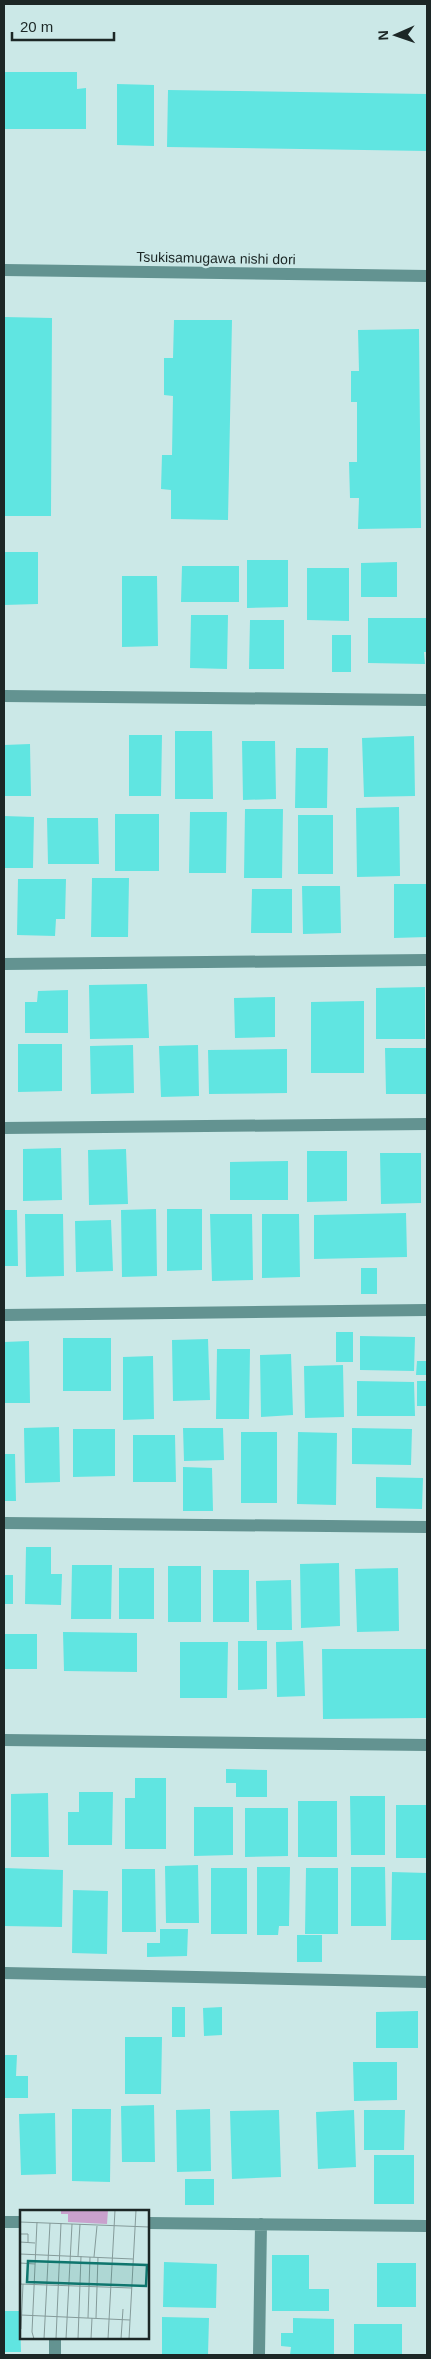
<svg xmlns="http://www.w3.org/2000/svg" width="431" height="2359" font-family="Arial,sans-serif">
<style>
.building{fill:#60e5e1}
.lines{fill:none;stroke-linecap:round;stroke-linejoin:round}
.minor{stroke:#639391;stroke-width:12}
.labels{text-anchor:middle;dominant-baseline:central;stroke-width:5;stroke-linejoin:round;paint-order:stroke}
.street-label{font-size:14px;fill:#1c2726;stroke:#cbe8e7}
.inset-road{fill:none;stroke:#859b9a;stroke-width:1}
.view{fill:#0f766e;fill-opacity:0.15;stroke:#0f766e;stroke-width:2.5}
.inset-edge{fill:none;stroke:#1c2726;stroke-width:2.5}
</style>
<rect width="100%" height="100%" fill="#cbe8e7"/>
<path class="building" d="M4,72H77V89L86,88V129H4Z
M117,84L154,85V146L117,145Z
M168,90L427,94V151L167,147Z
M4,317L52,318L51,516H4Z
M174,320H232L228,520L171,519V490L161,489L162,455H172L173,396L164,395V358H173Z
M419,329L421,528L358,529L359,498H350L349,462H357V402H351V371H359L358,330Z
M4,552H38V604L4,605Z
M247,560H288V607L247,608Z
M397,562V597H361V563Z
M182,566H239V602H181Z
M307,568H349V621L307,620Z
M122,576H157L158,646L122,647Z
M191,615H228L227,669L190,668Z
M368,618H427V652H424L425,664L368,663Z
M250,620H284V669H249Z
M332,635H351V672H332Z
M175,731H212L213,799H175Z
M129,735H162L161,796H129Z
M414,736L415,796L364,797L362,738Z
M242,741H275L276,799L243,800Z
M30,744L31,796H4V745Z
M296,748H328L327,808H295Z
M399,807L400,876L357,877L356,808Z
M245,809H283L282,878H244Z
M190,812H227L226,873H189Z
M115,814H159V871H115Z
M298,815H333V874H298Z
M4,816L34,817L33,868H4Z
M47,818H98L99,864H48Z
M92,878H129L128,937H91Z
M18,879H66L65,919H56L55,936L17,935Z
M394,884H427V937L394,938Z
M302,886H340L341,933L303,934Z
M252,889H292V933H251Z
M147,984L149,1038L90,1039L89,985Z
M425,987V1039H376V988Z
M68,990V1033H25V1002H37L38,991Z
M275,997V1037L235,1038L234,998Z
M364,1001V1073H311V1002Z
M18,1044H62V1091L18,1092Z
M133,1045L134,1093L91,1094L90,1046Z
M198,1045L199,1096L161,1097L159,1046Z
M385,1048H427V1094H386Z
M287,1049V1093L209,1094L208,1050Z
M61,1148L62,1200L23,1201V1149Z
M126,1149L128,1204L89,1205L88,1150Z
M307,1151H347V1201L307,1202Z
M380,1153H421V1203L381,1204Z
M288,1161V1200H230V1162Z
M156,1209L157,1276L122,1277L121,1210Z
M167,1209H202V1270L167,1271Z
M4,1210H17L18,1266H4Z
M406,1213L407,1257L314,1259V1215Z
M25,1214H63L64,1276L26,1277Z
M210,1214H252L253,1280L212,1281Z
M262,1214H299L300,1277L262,1278Z
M111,1220L113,1271L76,1272L75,1221Z
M361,1268H377V1294H361Z
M336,1332H353V1362H336Z
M360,1336L415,1337L414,1371L360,1370Z
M63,1338H111V1391H63Z
M208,1339L210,1400L173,1401L172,1340Z
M29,1341L30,1403H4V1342Z
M217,1349H250L249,1419H216Z
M291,1354L293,1415L261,1417L260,1355Z
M153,1356L154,1419L123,1420V1357Z
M417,1361H427V1375H416Z
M343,1365L344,1417L305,1418L304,1366Z
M357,1381L414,1382L415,1416H357Z
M417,1381H427V1406H417Z
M59,1427L60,1482L25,1483L24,1428Z
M183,1428H223L224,1460L184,1461Z
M352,1428L412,1429L411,1465L352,1464Z
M73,1429H115V1476L73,1477Z
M241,1432H277V1503H241Z
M298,1432L337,1433L336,1505L297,1504Z
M133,1435H175L176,1482H133Z
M4,1454H15L16,1501H4Z
M183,1467L212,1468L213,1511H183Z
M376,1477L423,1478L422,1509L376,1508Z
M26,1547H51V1574H62L61,1605L25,1604Z
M339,1563L340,1626L301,1628L300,1564Z
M72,1565H112L111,1619H71Z
M168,1566H201V1622H168Z
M119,1568H154V1619H119Z
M398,1568L399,1631L357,1632L355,1569Z
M213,1570H249V1622H213Z
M4,1575H13V1604H4Z
M291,1580L292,1630H257L256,1581Z
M63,1632L137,1633V1672L64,1671Z
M4,1634H37V1669H4Z
M238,1641H267V1689L238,1690Z
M303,1641L305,1696L277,1697L276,1642Z
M180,1642H228L227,1698H180Z
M322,1649H427V1718L323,1719Z
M226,1769L267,1770V1797H236V1783H226Z
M135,1778H166V1849H125V1798H135Z
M79,1792H113L112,1845H68V1812H79Z
M48,1793L49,1857H11V1794Z
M350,1796H385V1855H351Z
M298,1801H337V1857H298Z
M396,1805H427V1858H396Z
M194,1807H233V1855L194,1856Z
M245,1808H288V1856L245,1857Z
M198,1865L199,1923H166L165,1866Z
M257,1867H290L289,1926H279L278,1935H257Z
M351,1867H385L386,1926H351Z
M4,1868L63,1870L62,1927L4,1926Z
M211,1868H247V1934H211Z
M306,1868H338V1934H305Z
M122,1869H155L156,1932H122Z
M392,1872L427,1873V1940H391Z
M73,1890L108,1891L107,1954L72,1953Z
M160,1929H188L187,1956L147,1957V1943H160Z
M297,1935H322V1962H297Z
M172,2007H185V2037H172Z
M222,2007V2035L204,2036L203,2008Z
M418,2011V2048H376V2012Z
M125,2037H162L161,2094H125Z
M4,2055H17L16,2076H28V2098H4Z
M353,2062H397V2100L354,2101Z
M154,2105L155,2162H122L121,2106Z
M72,2109H111L110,2182L72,2181Z
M210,2109L211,2171L177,2172L176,2110Z
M279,2110L281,2177L232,2179L230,2111Z
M354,2110L356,2167L318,2169L316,2112Z
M364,2110H405L404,2150H364Z
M55,2113L56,2174L21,2175L19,2114Z
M374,2155H414V2204H374Z
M185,2179H214V2205H185Z
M272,2255H309V2289H329V2311H272Z
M164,2262L217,2264L216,2308L163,2307Z
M377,2263H416V2307H377Z
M4,2311H20L21,2352H4Z
M162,2317L209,2318L208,2355H162Z
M293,2318L334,2319V2355H290L291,2347L281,2346V2333H293Z
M354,2324H402V2355H354Z"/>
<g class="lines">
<path class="minor" d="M4,270L427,276
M4,696L427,700
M4,964L427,960
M4,1128L427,1124
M4,1315L427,1310
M4,1523L427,1527
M4,1740L427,1745
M4,1973L427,1982
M4,2222H21
M148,2223L427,2226
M55,2355V2338
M259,2355L261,2224"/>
</g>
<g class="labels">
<g class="street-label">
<text transform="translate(216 258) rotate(1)">Tsukisamugawa nishi dori</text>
</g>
</g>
<g transform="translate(20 2210)">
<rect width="129" height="129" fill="#cbe8e7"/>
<path d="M41,0H88L87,14L48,12V4H41Z" fill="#c9a1cd"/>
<path class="inset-road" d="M0,12L129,17M0,24H8V32M0,32L15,33M0,44L113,49M58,46L60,14M74,47L77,16M0,53L15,54M0,74L112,78M1,105L110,110M68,108L70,47M76,108L78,47M1,119L3,74M14,129L12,122L17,12M24,129L30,13M36,129L41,13M46,129L52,14M58,129L61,46M71,129L72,108M88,129L95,0M101,129L103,99M109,129L116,0"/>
<path class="view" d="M8,51L127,55L126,76L7,72Z"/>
<rect width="129" height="129" class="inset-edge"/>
</g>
<rect width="431" height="2359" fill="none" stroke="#1c2726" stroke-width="10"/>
<g transform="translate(396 35) rotate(268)" stroke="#cbe8e7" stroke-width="4" paint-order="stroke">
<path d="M0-4L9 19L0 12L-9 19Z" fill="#1c2726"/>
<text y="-8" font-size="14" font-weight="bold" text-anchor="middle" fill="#1c2726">N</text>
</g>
<path d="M12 32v8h102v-8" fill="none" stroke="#1c2726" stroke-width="2.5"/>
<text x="20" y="32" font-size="15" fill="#1c2726" stroke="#cbe8e7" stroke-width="4" paint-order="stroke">20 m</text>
</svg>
